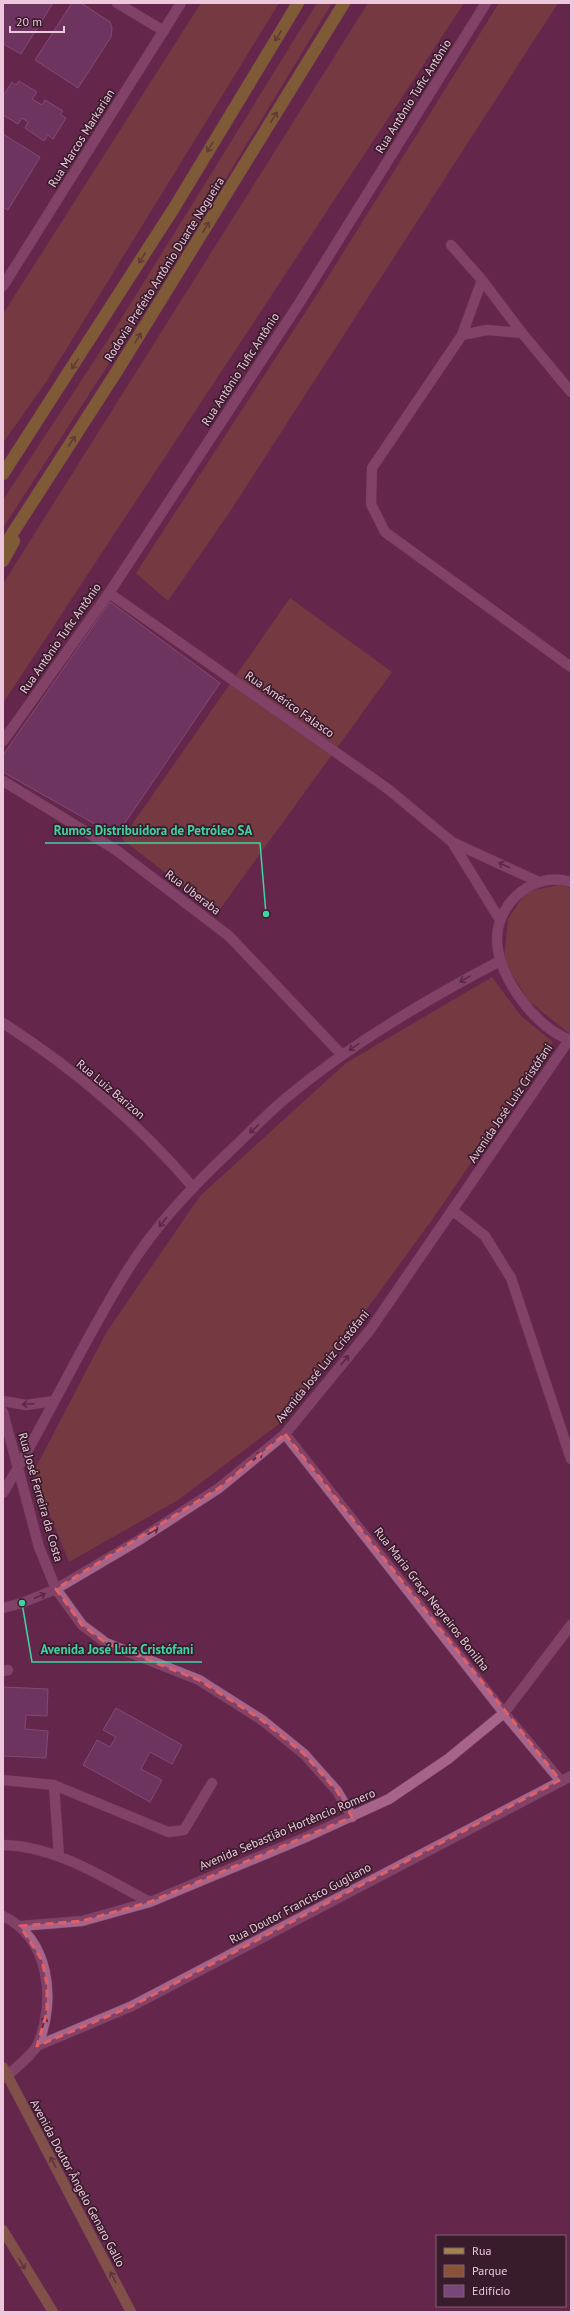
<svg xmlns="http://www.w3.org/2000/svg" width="574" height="2315" font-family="'PT Sans',sans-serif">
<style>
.green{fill:#8a5237}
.building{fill:#79467a;stroke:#a873a9}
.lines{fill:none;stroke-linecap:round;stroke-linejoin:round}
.minor-casing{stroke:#7b4667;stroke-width:11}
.major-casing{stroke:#7b4667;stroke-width:11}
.highway-casing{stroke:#7b4667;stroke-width:13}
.minor{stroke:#a76389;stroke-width:10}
.major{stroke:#a38348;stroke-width:10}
.highway{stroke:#a0991d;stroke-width:12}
.oneway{stroke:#624e26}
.oneway2{stroke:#4e2a3f}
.oneway3{stroke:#5d4036}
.marked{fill:none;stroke:#de6067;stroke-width:3;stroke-dasharray:8 5;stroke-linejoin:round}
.labels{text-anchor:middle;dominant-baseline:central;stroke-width:3.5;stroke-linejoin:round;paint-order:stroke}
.street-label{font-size:12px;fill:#edc7db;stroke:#381c2c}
.leader{fill:none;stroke:#3fd4a2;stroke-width:1.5}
.callout-dot{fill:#3fd4a2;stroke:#381c2c;stroke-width:1.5}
.callout-label{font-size:13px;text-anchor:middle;font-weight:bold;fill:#3fd4a2;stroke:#381c2c;stroke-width:3.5;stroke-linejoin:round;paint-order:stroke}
</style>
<rect width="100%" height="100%" fill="#64264b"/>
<path class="green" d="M201,3H279L46,382L3,443V314Z
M317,3H332L191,236L3,528V500L113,332Z
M368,3H464L3,703V584Z
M499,3H558L229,513L168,601L136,573L323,285Z
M290,598L392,672L217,913L122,839Z
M563,884L571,889V1035L528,1000L504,961L508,919L526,892Z
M492,977L521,1016L553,1042L434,1217L350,1332L279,1424L178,1500L69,1562L33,1473L106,1333L200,1196L346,1063Z"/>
<path class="building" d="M3,3H53L21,54L3,44Z
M72,3H81L110,22L112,28L111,37L78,88L35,60Z
M19,81L37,92L32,99L42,105L45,100L63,111L60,114L66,118L53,139L48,135L44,141L25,128L28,122L22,118L18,124L3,115V96L12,82L16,85Z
M3,134L40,157L8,210L3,207Z
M110,602L220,683L116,836L3,772V755Z
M3,1687L48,1689L47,1716L26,1715L25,1729L48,1731L46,1758L3,1756Z
M116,1708L182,1745L172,1764L150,1752L141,1769L162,1780L150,1802L83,1765L97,1740L110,1747L116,1737L103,1730Z"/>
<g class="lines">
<defs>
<path id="minor" d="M117,3L164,31
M451,245L482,280L522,333
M482,280L462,335L372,468L371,504L385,532L571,667
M3,286L181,3
M462,335L487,330L522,333L571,392
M109,593L388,789L452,842L539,882
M3,741L109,593L300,302L486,3
M3,781L116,850L229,936L342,1055
M452,842L500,920
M571,882C534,870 496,903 497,941C498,977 537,1030 571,1040
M3,1023C73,1068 138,1123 192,1186
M452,1210L485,1236L511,1278L571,1459
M3,1401L26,1405L54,1401
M3,1412L39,1547L56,1589L82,1625L106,1643L199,1680L262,1720L304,1754L337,1791L352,1817
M285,1434L504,1713L560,1780
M3,1493C47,1421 82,1343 127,1271C155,1226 191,1188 229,1152C248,1134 266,1115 286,1098C351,1044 425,1000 500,961
M3,1608L22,1603L56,1589L139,1540L219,1488L285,1434L370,1330L569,1040
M3,1671L8,1670
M3,1780L54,1785L59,1856
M54,1785L168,1832L184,1830L212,1783
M3,1845C56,1846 104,1878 150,1902
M3,1916C50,1938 56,2001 38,2044C34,2053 11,2073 3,2078
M20,1926L82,1921L150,1902L304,1838L389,1799L448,1759L504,1713L571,1625
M37,2046L132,2006L571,1776"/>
<path id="major" d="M3,2067L131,2312
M3,2230L53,2312"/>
<path id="highway" d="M3,474L174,208L298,3
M3,548L117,371L344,3
M3,561L14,541"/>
</defs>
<use href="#minor" class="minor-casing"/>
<use href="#major" class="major-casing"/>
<use href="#highway" class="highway-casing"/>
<use href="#minor" class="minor"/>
<use href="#major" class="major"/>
<use href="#highway" class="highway"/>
</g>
<defs><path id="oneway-shaft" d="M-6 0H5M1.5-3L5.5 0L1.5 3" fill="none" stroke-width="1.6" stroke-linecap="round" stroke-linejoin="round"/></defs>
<g class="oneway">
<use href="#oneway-shaft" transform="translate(278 36) rotate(122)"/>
<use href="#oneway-shaft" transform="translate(274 117) rotate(-58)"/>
<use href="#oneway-shaft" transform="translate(210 147) rotate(121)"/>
<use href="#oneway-shaft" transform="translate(206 227) rotate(-58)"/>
<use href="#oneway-shaft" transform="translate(142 258) rotate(122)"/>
<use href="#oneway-shaft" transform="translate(138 338) rotate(-58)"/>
<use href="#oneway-shaft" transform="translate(75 364) rotate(123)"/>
<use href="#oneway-shaft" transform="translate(72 441) rotate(-57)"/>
</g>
<g class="oneway2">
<use href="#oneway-shaft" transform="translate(504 865) rotate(-155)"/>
<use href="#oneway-shaft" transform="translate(465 979) rotate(151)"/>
<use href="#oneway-shaft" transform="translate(354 1047) rotate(145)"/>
<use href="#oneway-shaft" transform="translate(254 1129) rotate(136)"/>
<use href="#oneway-shaft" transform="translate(163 1222) rotate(128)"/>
<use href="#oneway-shaft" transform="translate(345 1360) rotate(-51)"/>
<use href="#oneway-shaft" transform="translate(28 1404) rotate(177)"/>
<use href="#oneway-shaft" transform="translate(258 1456) rotate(-40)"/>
<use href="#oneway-shaft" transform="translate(153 1531) rotate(-33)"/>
<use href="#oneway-shaft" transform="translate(40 1596) rotate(-23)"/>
<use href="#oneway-shaft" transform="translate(44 2022) rotate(-74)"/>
</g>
<g class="oneway3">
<use href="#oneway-shaft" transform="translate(53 2162) rotate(-118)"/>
<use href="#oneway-shaft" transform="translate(22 2264) rotate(60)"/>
<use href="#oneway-shaft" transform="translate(113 2277) rotate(-118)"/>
</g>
<path d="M0 0H574V2315H0ZM285,1434L560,1780L132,2006L37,2046L47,2012V1984L42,1960L20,1926L82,1921L150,1902L352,1817L337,1791L304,1754L262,1720L199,1680L106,1643L82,1625L56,1589L219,1488Z" fill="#64264b" fill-opacity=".55" fill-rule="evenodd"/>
<path class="marked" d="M285,1434L560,1780L132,2006L37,2046L47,2012V1984L42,1960L20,1926L82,1921L150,1902L352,1817L337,1791L304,1754L262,1720L199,1680L106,1643L82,1625L56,1589L219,1488Z"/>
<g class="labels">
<g class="street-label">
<text transform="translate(413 96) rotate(-58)">Rua Antônio Tufic Antônio</text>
<text transform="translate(81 138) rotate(-58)">Rua Marcos Markarian</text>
<text transform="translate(164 269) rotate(-58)">Rodovia Prefeito Antônio Duarte Nogueira</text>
<text transform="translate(240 369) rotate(-57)">Rua Antônio Tufic Antônio</text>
<text transform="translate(60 638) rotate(-55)">Rua Antônio Tufic Antônio</text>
<text transform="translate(290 704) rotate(35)">Rua Américo Falasco</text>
<text transform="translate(193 892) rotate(37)">Rua Uberaba</text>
<text transform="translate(111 1089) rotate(40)">Rua Luiz Barizon</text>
<text transform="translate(510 1103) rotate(-56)">Avenida José Luiz Cristófani</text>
<text transform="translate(322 1366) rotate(-51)">Avenida José Luiz Cristófani</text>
<text transform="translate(41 1497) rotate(74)">Rua José Ferreira da Costa</text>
<text transform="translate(432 1599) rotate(52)">Rua Maria Graça Negreiros Bonilha</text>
<text transform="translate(287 1829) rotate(-23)">Avenida Sebastião Hortêncio Romero</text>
<text transform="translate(300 1903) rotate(-28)">Rua Doutor Francisco Gugliano</text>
<text transform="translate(78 2183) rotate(62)">Avenida Doutor Ângelo Genaro Gallo</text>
</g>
</g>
<path class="leader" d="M266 914L260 843H45M22 1603L32 1662H202"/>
<g class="callout-dot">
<circle cx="266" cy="914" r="4"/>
<circle cx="22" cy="1603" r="4"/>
</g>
<g class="callout-label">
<text x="153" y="835">Rumos Distribuidora de Petróleo SA</text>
<text x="117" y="1654">Avenida José Luiz Cristófani</text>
</g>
<rect width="574" height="2315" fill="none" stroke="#edc7db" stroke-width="8"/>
<rect x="436" y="2235" width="130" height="72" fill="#381c2c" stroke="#806072"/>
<rect x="444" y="2248" width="20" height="6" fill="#a38348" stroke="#806072"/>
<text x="472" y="2255" font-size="12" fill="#edc7db">Rua</text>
<rect x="444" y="2265" width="20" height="12" fill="#8a5237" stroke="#806072"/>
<text x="472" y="2275" font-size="12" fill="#edc7db">Parque</text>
<rect x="444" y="2285" width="20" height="12" fill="#79467a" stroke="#806072"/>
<text x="472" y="2295" font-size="12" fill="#edc7db">Edifício</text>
<path d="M10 26v6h54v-6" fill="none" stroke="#edc7db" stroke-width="2"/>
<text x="16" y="26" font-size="12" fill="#edc7db" stroke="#381c2c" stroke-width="3" paint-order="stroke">20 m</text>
</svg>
